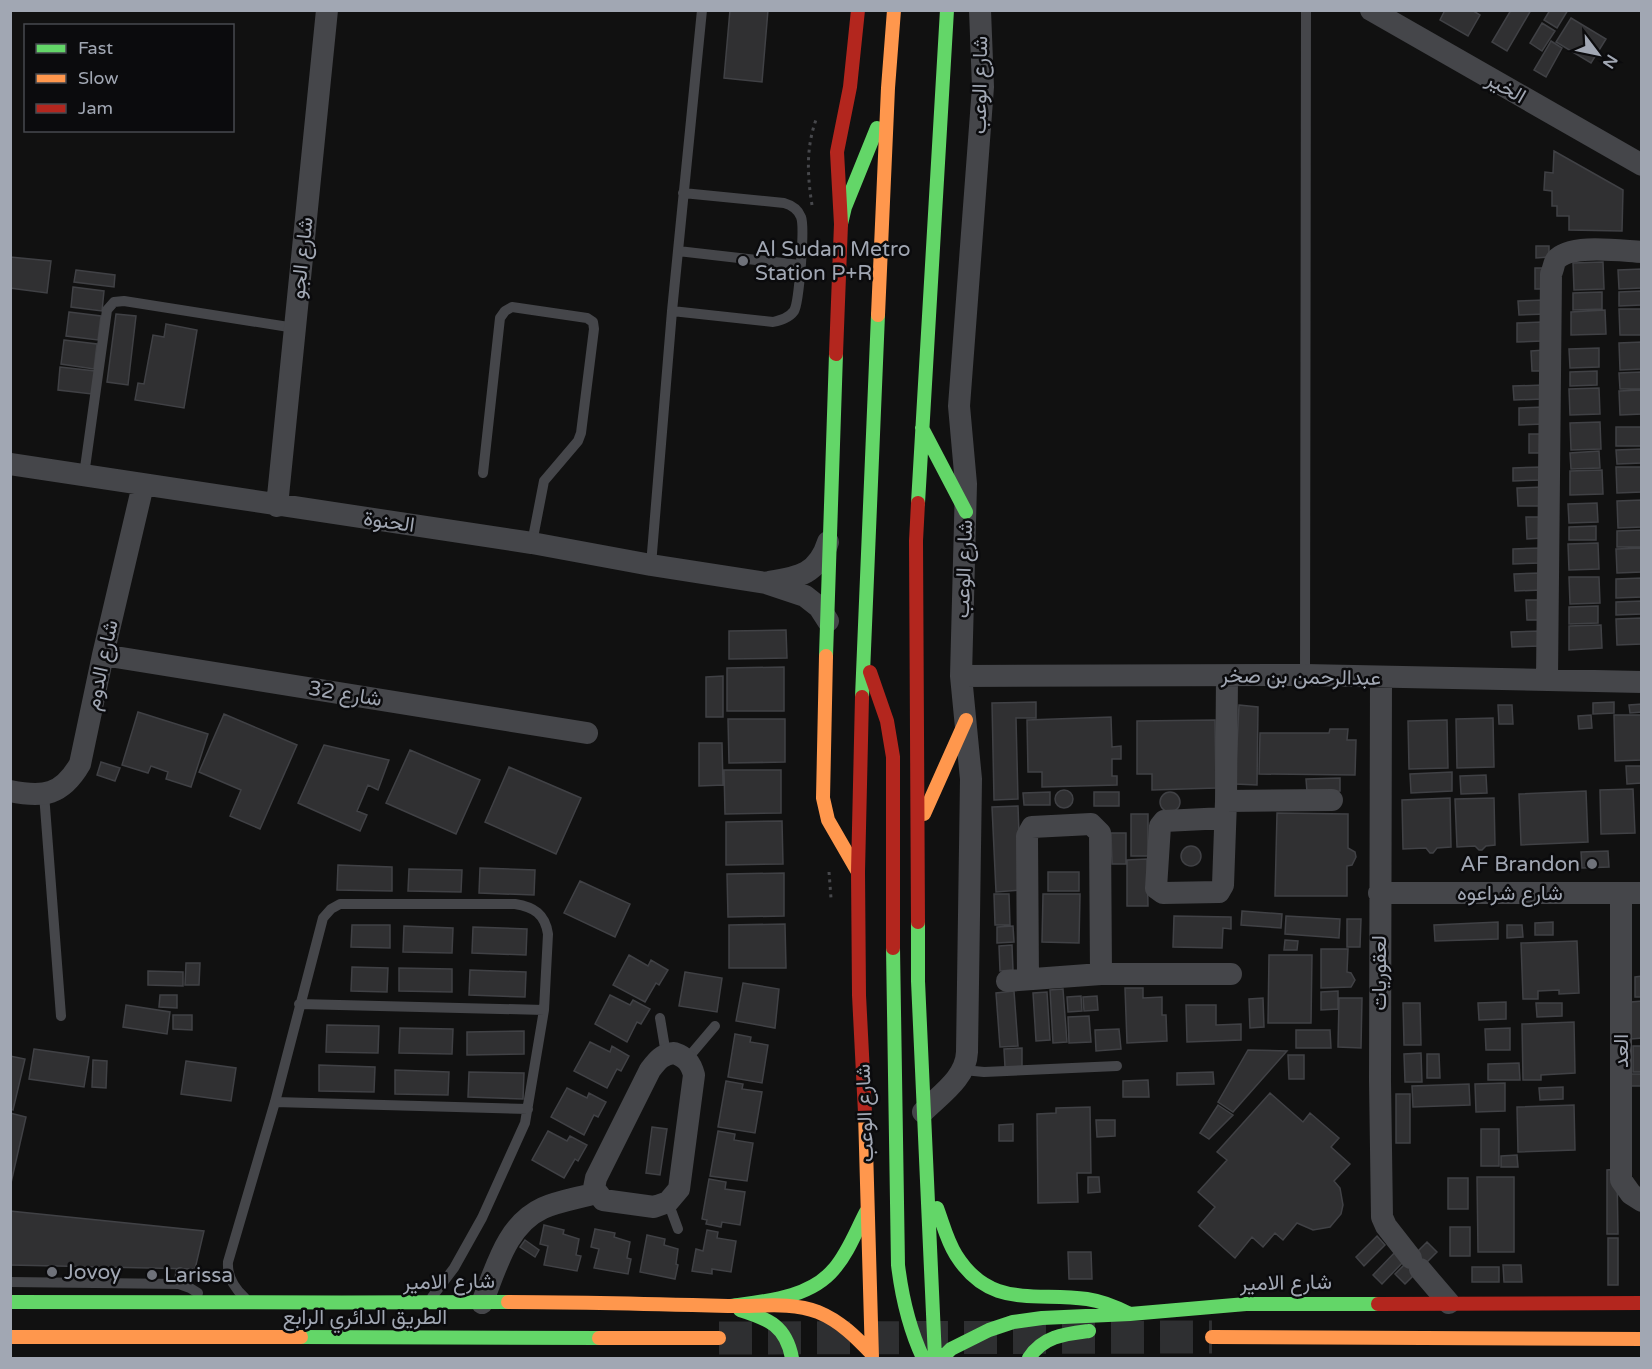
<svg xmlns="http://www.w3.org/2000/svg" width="1652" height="1369" font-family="'Varela Round',Vazirmatn,sans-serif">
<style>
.building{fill:#303032;stroke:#404145;stroke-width:1.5}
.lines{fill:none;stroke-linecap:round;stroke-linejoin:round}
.highway-tunnel{stroke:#2e2f31;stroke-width:33;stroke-dasharray:33 16;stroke-linecap:butt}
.path{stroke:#47484c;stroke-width:3;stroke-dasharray:3 4.5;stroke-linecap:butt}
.lane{stroke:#45464a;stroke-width:10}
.street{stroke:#45464a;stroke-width:22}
.fast{stroke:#63d668;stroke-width:14}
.slow{stroke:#ff974d;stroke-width:14}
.jam{stroke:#b3261e;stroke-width:14}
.poi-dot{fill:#6f727a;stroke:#0b0b0d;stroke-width:2}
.labels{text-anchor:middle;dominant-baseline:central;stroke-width:5;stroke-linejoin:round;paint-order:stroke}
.street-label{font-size:21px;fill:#a1a7b3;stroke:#0b0b0d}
.poi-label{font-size:21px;fill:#a1a7b3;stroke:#0b0b0d;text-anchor:start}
</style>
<rect width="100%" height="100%" fill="#111"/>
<path class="building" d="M730,10H768L762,82L724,78Z
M1445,10H1472L1480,15L1468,36L1440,20Z
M1511,10H1531L1507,51L1492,42Z
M1550,10H1568L1557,28L1544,20Z
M1571,18L1606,39L1591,63L1556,42Z
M1542,23L1555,31L1542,51L1530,43Z
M1551,41L1562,48L1546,77L1534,70Z
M1554,151L1623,190L1622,231L1569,230V216H1557V206H1552V191L1544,190L1545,172L1553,173Z
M1536,246H1549V257L1536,258Z
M10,257L51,261L47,293L10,288Z
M1603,262L1604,289L1574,290L1573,263Z
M1535,268H1548L1549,289H1535Z
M1642,269V288L1619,289L1618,270Z
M76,270L115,275L114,287L74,282Z
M73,287L104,291L102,311L71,307Z
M1642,291V305L1619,306V292Z
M1602,292V309L1573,310V293Z
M1545,300L1546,314L1519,315L1518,301Z
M1619,309H1642V335H1620Z
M1605,310L1606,334L1571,335V312Z
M69,312L101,316L98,340L66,336Z
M116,314L136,316L128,385L107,382Z
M1542,322V341L1517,342V323Z
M166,324L197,330L184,408L135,400L138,383L144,384L153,335L164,337Z
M64,340L97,344L94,369L61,364Z
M1642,342V369L1620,370L1619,343Z
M1599,348V367L1570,368L1569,349Z
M1545,350L1546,371H1532L1531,351Z
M60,367L95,371L92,394L58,390Z
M1597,371V385L1570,386V372Z
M1642,372V389H1620L1619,373Z
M1543,385V399L1514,400L1513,386Z
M1599,388L1600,414L1570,415L1569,389Z
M1642,390V414L1620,415L1619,391Z
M1543,407L1544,424L1519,425V408Z
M1600,422L1601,449L1571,450L1570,423Z
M1616,427H1642V446H1616Z
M1529,434H1544V453H1529Z
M1642,449V463L1617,464L1616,450Z
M1599,451L1600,468L1571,469L1570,453Z
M1542,467V480L1513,481V468Z
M1616,467H1642V492L1617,493Z
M1602,470L1603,494L1570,495V471Z
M1542,487L1543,506H1518L1517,488Z
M1642,500V527L1618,528L1617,501Z
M1597,503L1598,522L1569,523L1568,504Z
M1526,517H1543V538L1527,539Z
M1596,526V540H1569V527Z
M1642,530V547H1617V531Z
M1598,543L1599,569L1569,570L1568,544Z
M1541,548V563L1513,564V549Z
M1642,548V572L1617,573L1616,549Z
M1540,573L1541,590L1515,591L1514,574Z
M1569,577H1599L1600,603L1570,604Z
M1642,578V597L1616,598V579Z
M1526,600H1541L1542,620H1527Z
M1642,601V614L1616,615V602Z
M1598,606V623L1569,624V607Z
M1642,618V644L1617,645L1616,619Z
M1601,625L1602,648L1569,650V626Z
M786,630L787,658L729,659V631Z
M1541,631V646L1512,647L1511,632Z
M784,667V711H727V668Z
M723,676V717H706V677Z
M1036,702V718H1016L1018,799L994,800L992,703Z
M1614,702V713L1593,714V703Z
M1642,704V712L1630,713L1629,705Z
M1239,705L1258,707L1257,785L1235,784Z
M1498,705H1512L1513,724H1499Z
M138,712L208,734L191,787L166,779L168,772L151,766L148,773L122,765Z
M224,714L297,745L260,829L230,816L241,790L199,772Z
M1591,715L1592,728L1579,729L1578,716Z
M1614,715H1642V760L1615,761Z
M1111,717L1112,747L1121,746V759H1112V776H1117V785L1042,787V772H1028L1027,720Z
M1493,718L1494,767L1457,768L1456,719Z
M728,719H785V762L729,763Z
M1215,720L1216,788L1152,790V774H1137V721Z
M1447,720L1448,768L1409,769L1408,721Z
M1330,729H1348L1347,740H1356L1355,775L1259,774L1260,733H1329Z
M699,743H722L723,785L699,786Z
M324,745L389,760L378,790L368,785L357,811L367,815L360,831L298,803Z
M410,750L480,780L456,834L386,803Z
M101,762L120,768L115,781L97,775Z
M1626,766H1642V783L1627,784Z
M509,767L581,798L556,854L485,822Z
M724,770H781V813L725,814Z
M1452,772V791L1411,793L1410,774Z
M1486,775L1487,793L1461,794L1460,776Z
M1340,778V791L1307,792L1306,779Z
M1633,789L1635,833L1601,834L1600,790Z
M1055 799a9 9 0 1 1 18 0a9 9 0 1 1-18 0Z
M1586,791L1588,842L1521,845L1519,794Z
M1050,792V805H1024L1023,793Z
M1094,792H1119V806H1094Z
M1160 802a10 10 0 1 1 20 0a10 10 0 1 1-20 0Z
M1450,798L1451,847L1437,848L1433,853H1430L1426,848L1403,849L1402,800Z
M1494,798L1495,845L1486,846L1482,850H1479L1475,846L1457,847L1455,799Z
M1018,806L1021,890L996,892L992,807Z
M1277,813L1348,814V848L1355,852L1356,857L1352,865L1347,866V896H1275Z
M1131,814H1148V856H1131Z
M782,821L783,864L726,865V822Z
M1111,833H1126V864H1112Z
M1181 856a10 10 0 1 1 20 0a10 10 0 1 1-20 0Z
M1608,851L1609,867L1582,868L1581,852Z
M1147,859L1148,906H1127V860Z
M338,865L392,867V891L337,890Z
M480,868L535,870L534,895L479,893Z
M409,869L462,870L461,892L408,891Z
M1048,872H1079V891H1048Z
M784,873V916L728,917L727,874Z
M580,881L630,904L615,937L564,913Z
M994,894H1009L1010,925H995Z
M1043,894H1080L1079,943L1042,942Z
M1242,911L1282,914L1281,928L1241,925Z
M1174,916L1231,917V929L1223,928L1222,948L1173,947Z
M1286,916L1340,919L1339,938L1285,934Z
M1347,919H1361L1360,947H1347Z
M1498,922V939L1435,941L1434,925Z
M1553,922V935H1535V923Z
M785,924L786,968H729V925Z
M352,925H390V948L351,947Z
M1507,925H1522L1523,937L1507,938Z
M404,926L453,928L452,953L403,952Z
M1013,926L1014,942L997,943V927Z
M473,927L527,929L526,955L472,953Z
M1285,940L1298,941L1297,950H1284Z
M1577,941L1579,993L1559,994V990L1538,991V999H1523L1521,943Z
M1012,945L1013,970L1000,971L999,946Z
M1321,949H1348L1347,972L1351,973L1355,980L1351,987L1321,988Z
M629,955L648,966L651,960L668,970L659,985L656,983L645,1002L613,985Z
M1269,955H1312L1311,1023H1268Z
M186,963H200L199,985H185Z
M352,967L388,968L387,992L351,991Z
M399,968L452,969V992L399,991Z
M470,970L526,972L525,997L469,995Z
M148,971L183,972V986L148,985Z
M685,972L722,978L717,1012L679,1006Z
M1642,976V997H1635V977Z
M743,983L779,989L775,1028L736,1021Z
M1125,988H1143V998L1162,997V1015H1166L1167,1041L1127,1043Z
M1063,989L1067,1042L1053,1043L1050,990Z
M1014,991L1018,1046L1000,1047L996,993Z
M1338,991V1009L1321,1010V992Z
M1047,992L1050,1040L1036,1041L1033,993Z
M160,995H177V1008L159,1007Z
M610,995L630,1005L633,1000L650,1009L641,1024L637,1022L627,1042L595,1024Z
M1081,996L1082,1011L1068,1012L1067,997Z
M1097,996L1098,1010L1084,1011L1083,997Z
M1263,998L1264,1027L1250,1028L1249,999Z
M1339,998H1362L1361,1048L1338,1047Z
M1642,1001V1038L1631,1039V1002Z
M1506,1002V1019L1479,1020L1478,1003Z
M1403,1003H1420L1421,1045H1404Z
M1536,1003H1562V1016L1537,1017Z
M126,1005L170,1012L167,1034L123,1027Z
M1186,1005H1216V1025L1241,1024V1040L1187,1042Z
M173,1015H192V1030L173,1029Z
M1089,1016L1091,1042L1069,1043L1068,1017Z
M1574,1022L1575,1073L1541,1075V1080H1523L1522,1024Z
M327,1025L379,1026L378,1053L326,1052Z
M400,1028L453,1029L452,1054L399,1053Z
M1510,1028V1050H1486L1485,1029Z
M1119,1029L1121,1049L1096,1051L1095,1030Z
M1296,1030H1330L1331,1048H1296Z
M524,1031V1054L467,1055V1032Z
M735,1034L751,1037L750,1042L768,1045L762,1083L728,1077Z
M590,1042L610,1052L612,1046L629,1056L621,1071L617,1069L607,1088L574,1071Z
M1633,1046H1642V1072H1633Z
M1022,1048V1067H1005L1004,1049Z
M34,1049L89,1057L84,1087L29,1079Z
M1248,1050L1287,1051L1233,1112L1218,1102Z
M1421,1053L1422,1082H1405L1404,1054Z
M1427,1054H1439L1440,1078H1427Z
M1288,1055H1304V1079H1289Z
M10,1056L25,1059L13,1110L10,1109Z
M93,1060L107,1061L106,1088L92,1087Z
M186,1061L236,1068L231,1101L181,1094Z
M1519,1063L1520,1080H1488V1064Z
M319,1065L375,1067L374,1092L319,1091Z
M395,1070L449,1072L448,1095L395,1094Z
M469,1072L524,1073L523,1099L468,1097Z
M1213,1072L1214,1084L1177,1085V1073Z
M1631,1074H1642V1086H1631Z
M1148,1080L1149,1097H1123V1081Z
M726,1081L743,1084L742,1089L762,1092L755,1133L718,1127Z
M1505,1083V1111L1476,1112L1475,1084Z
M1469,1084L1470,1105L1413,1107L1412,1086Z
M1563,1087V1099L1540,1100L1539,1088Z
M567,1088L587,1098L589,1093L606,1102L598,1117L594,1115L584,1135L551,1117Z
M1270,1093L1303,1122L1310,1113L1339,1138L1331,1147L1350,1164L1334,1181L1340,1188L1343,1205L1341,1214L1330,1227L1313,1230L1297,1223L1283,1240L1275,1233L1263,1247L1252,1237L1235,1258L1199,1226L1215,1207L1198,1192L1227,1160L1217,1152Z
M1396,1094H1410V1143H1396Z
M1218,1105L1233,1115L1209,1139L1200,1133Z
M1574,1105L1575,1150L1518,1152L1517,1107Z
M1090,1107L1091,1173H1077L1078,1202L1038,1203L1037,1114L1056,1113V1108Z
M10,1113L26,1117L11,1183H10Z
M1096,1120H1115V1136L1097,1137Z
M1013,1124V1141H999V1125Z
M652,1127L667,1129L660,1175L646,1173Z
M1481,1129H1499V1166H1481Z
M548,1131L567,1141L570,1136L587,1145L578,1161L575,1159L564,1178L532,1160Z
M718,1131L735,1134L734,1140L753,1143L747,1181L710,1176Z
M1517,1155L1518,1167H1501V1156Z
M1617,1169L1618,1234H1607V1170Z
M1088,1177H1099L1100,1192L1088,1193Z
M1477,1177H1514V1252H1478Z
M1448,1178H1468V1209H1448Z
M709,1179L726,1182L725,1189L745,1192L740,1225L722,1222L721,1227L706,1224L707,1220L702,1219Z
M10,1211L204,1231L195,1269L10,1265Z
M544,1225L564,1230L563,1234L579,1239L576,1255L581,1256L577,1271L544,1265L548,1246L540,1244Z
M1450,1227H1470V1256H1450Z
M595,1229L615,1233L614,1237L630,1242L627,1258L631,1259L628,1274L594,1268L599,1249L591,1247Z
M707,1230L718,1232L717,1238L736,1241L731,1272L712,1269V1274L692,1271L696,1249L703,1251Z
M647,1235L665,1239L664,1245L678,1249L676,1264L678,1265L675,1279L640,1272Z
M1377,1236L1385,1245L1364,1266L1356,1257Z
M1608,1238H1618V1285H1608Z
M525,1240L539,1250L535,1257L520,1247Z
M1427,1242L1437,1252L1405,1284L1395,1274Z
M1399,1248L1408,1257L1382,1284L1373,1275Z
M1068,1252H1091L1092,1279H1069Z
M1503,1265H1521L1522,1282H1504Z
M1472,1267H1499V1282H1472Z"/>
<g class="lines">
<path class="highway-tunnel" d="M719,1338L1212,1337"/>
<path class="path" d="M812,205C807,174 806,146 817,117
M829,872L831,898"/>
<path class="lane" d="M678,251L800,265
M672,311L773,322C781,320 789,318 794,311C799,303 805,227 801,217C798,209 791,205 784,203L683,193
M483,473L500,318L505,311L512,307L587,318L593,322L594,329L581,433L578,441L544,481L532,543
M84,475L107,310L114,302L124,301L295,328
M651,565L672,311L702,10
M1305,675L1306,10
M44,794L61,1016
M299,1004L544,1010
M660,1018L666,1054
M687,1059L715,1026
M964,1070L984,1072L1117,1066
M275,1102L528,1109
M668,1202L678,1229
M10,1282L179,1284L190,1288L198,1293
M179,1284L180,1272
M245,1298C234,1288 227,1277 228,1262L275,1102L323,918L331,909L340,904H515C534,907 545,914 548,934L544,1010L525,1123L482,1218L454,1268L432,1297"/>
<path class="street" d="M1371,10L1642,165
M10,464L532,543L651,565L766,583L805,596L819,607L828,621
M277,506L327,10
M769,582C799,577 818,574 828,542
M103,655L587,733
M961,676L1305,675L1642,682
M1381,678L1380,1081L1382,1217L1386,1226L1411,1258
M1547,679L1551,274C1553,270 1554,263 1556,260C1570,243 1621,251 1642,252
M10,791C44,798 62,795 80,764L103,655L143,485
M1226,801L1332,800
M1225,818L1164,821L1160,826L1156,888L1163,893L1219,892L1223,885L1226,801L1227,676
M1379,893H1642
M1621,893V1180L1631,1194L1642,1201
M1028,979L1027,836L1032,827L1091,824L1100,833L1101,974
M1007,981L1101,974H1231
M674,1053C686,1057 691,1063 694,1075L679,1189L668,1202L654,1207L603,1200L594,1188L596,1178L650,1070C657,1061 662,1054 674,1053Z
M923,1112C941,1094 966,1078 967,1052L971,779L961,676L966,484L959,406L983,87L980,10
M1420,1269L1449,1303
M482,1303C496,1269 506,1225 543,1208C559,1201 579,1198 596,1193"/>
<path class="fast" d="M841,224L845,207L877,128
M922,428L966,512
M918,503L947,10
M826,656L836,354
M862,697L878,315
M918,922V981L935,1358
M893,948L898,1265C902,1298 909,1328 923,1358
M937,1208C943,1224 947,1241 956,1255C990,1309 1033,1292 1087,1299C1102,1301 1116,1307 1130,1314
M10,1302C176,1302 342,1303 508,1302
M731,1306C766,1301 810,1298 834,1269C848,1253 856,1231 866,1212
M740,1310C769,1319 786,1326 792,1358
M301,1337L599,1338
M942,1358L951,1349L989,1330L1013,1322L1042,1318L1130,1314L1246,1304H1378
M1029,1358C1043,1336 1065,1334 1089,1331"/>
<path class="slow" d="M878,315L888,88L894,10
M826,656L823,798L828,820L858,872
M924,814L966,720
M865,1113L872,1358
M508,1302C582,1302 655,1304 728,1306C758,1307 790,1301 818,1312C840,1321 856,1337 872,1354
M10,1337H301
M1212,1337L1642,1339
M599,1338H719"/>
<path class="jam" d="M836,354L841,224L837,152L850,87L858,10
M918,503L916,541L918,922
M870,672L887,721L893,757V948
M862,697L858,872L859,995L865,1113
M1378,1304L1642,1303"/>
</g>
<g class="poi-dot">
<circle cx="743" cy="261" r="6"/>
<circle cx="1592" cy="864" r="6"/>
<circle cx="52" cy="1272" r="6"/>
<circle cx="152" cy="1275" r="6"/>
</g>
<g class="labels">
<g class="street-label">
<text transform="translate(980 85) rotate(-89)">شارع الوعب</text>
<text transform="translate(1506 88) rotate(30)">الخير</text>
<text transform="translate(302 258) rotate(-84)">شارع الجو</text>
<text transform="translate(389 522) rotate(8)">الحنوة</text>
<text transform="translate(964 569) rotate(-88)">شارع الوعب</text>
<text transform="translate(102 665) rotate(-78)">شارع الدوم</text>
<text transform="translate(1301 677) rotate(1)">عبدالرحمن بن صخر</text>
<text transform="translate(345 694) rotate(9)">شارع 32</text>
<text x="1510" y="893">شارع شراعوه</text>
<text transform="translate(1379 973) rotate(-90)">لعقوريات</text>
<text transform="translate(1621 1051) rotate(-90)">العد</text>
<text transform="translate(865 1113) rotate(-92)">شارع الوعب</text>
<text transform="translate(449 1282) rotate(-1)">شارع الامير</text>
<text transform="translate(1286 1283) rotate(-1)">شارع الامير</text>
<text x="365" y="1317">الطريق الدائري الرابع</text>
</g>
<g class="poi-label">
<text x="755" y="249">Al Sudan Metro<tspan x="755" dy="24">Station P+R</tspan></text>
<text x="1580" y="864" text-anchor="end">AF Brandon</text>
<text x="64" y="1272">Jovoy</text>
<text x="164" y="1275">Larissa</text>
</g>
</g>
<rect width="1652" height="1369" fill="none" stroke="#a1a7b3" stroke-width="24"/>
<rect x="24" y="24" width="210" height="108" fill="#0b0b0d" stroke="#47494f" stroke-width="1.5"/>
<rect x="36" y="44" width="30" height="9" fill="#63d668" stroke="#47494f" stroke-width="1.5"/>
<text x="78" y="54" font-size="18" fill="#a1a7b3">Fast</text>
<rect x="36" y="74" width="30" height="9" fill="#ff974d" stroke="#47494f" stroke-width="1.5"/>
<text x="78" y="84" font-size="18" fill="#a1a7b3">Slow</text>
<rect x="36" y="104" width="30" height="9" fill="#b3261e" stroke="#47494f" stroke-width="1.5"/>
<text x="78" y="114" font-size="18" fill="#a1a7b3">Jam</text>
<g transform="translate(1598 54) rotate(122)" stroke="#0b0b0d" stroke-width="4.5" paint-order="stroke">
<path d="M0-4.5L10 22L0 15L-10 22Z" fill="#a1a7b3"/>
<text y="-9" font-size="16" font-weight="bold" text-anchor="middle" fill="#a1a7b3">N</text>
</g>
</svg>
